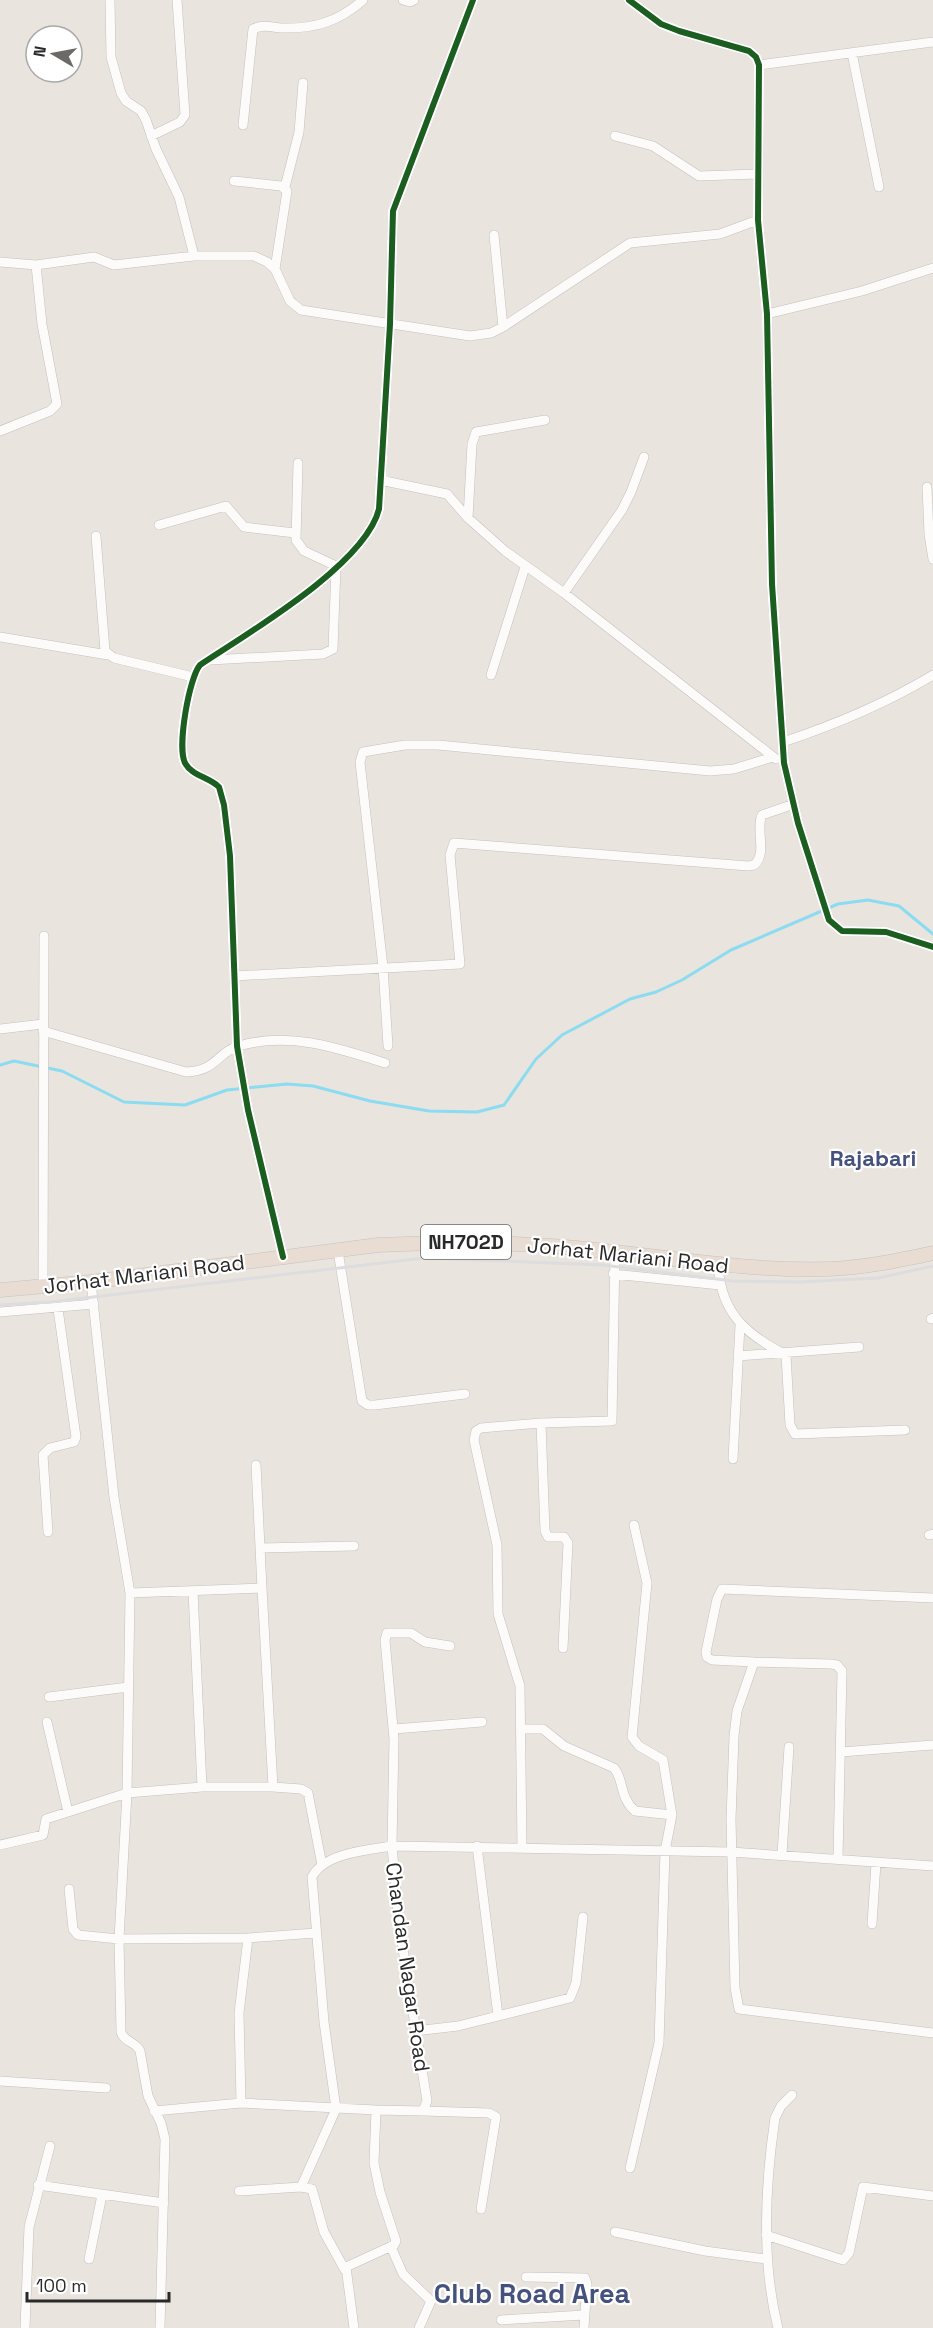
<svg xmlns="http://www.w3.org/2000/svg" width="933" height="2328" font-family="'Space Grotesk',sans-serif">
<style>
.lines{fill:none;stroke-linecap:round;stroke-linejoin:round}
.stream{stroke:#8bdbf1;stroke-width:3}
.minor-casing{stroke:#c2c0c0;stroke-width:10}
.highway-casing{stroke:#c4c3c0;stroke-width:15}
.minor{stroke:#fcfbfa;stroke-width:9}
.highway{stroke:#e9dcd2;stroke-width:14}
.rail{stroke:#dddcde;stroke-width:3}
.cycleway-casing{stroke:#fff;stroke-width:10}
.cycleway{stroke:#1b5e20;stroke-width:6}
.labels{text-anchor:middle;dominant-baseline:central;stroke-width:4.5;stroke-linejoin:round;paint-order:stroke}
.shield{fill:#fff;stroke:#696969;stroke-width:1.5}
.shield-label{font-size:20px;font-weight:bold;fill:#292929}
.street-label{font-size:21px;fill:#292929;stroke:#fff}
.neighbourhood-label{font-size:22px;font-weight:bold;fill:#46527e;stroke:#fff}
.district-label{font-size:27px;font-weight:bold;fill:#46527e;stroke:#fff}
</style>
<rect width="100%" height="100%" fill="#e9e4de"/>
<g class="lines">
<path class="stream" d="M0,1065L14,1061L62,1071L124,1102L185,1105L227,1090L287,1084L313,1086L370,1101L429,1111L477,1112L504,1105L536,1059L562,1035L630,999L656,992L682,980L731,950L838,904L868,900L899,906L933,934"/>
<defs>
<path id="minor" d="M110,0L111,57L121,93L126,101L141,111L146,120L156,149L179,197L194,256
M403,0L410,2L414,0
M629,0L661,24L679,31L749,51L756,57L759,65L758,220L767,314L772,584L784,763L798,823L829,920L842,931L886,932L933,947
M852,53L879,187
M759,65L933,42
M243,125L253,29C262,24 271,27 281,28C314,29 338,22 363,0
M151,136L180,122L185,115L177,0
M615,136L653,146L699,176L758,174
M234,181L281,186L287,191L275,269
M285,187L299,132L303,83
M494,235L503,327
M0,262L36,265L94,257L114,265L194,256H254L267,262L275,269L290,301L301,310L470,336L491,333L503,327L630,243L720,234L758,220
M767,314L862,291L933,268
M0,431L50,411L57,404L42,324L36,265
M380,480L447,494L468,518L505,551L564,593L776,759
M927,487L929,534L933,559
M468,518L472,444L476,432L545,420
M159,525L226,506L244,527L295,533
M96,536L105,651L114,658L193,677
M564,593L622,510L631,492L644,457
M0,637L108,655
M210,660L323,654L333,649L336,566L304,551L296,540L298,463
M491,675L525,567
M783,742C837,724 885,704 933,675
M234,976L460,964L450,855L454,843L748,866L754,865C768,853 755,830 762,815L794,804
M0,1029L43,1024
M43,1031L186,1072C217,1071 217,1052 239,1046C289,1031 338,1048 385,1063
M388,1046L383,967L360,762L363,752L405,745H438L710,771L734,769L773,757
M338,1251L362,1401L368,1405H375L465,1394
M283,1257L248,1110L237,1046L230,856L224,805L219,787C209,777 192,776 185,763C177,747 189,678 200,665C248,633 365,565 379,509L390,324L393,211L473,0
M718,1263C720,1312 745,1334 786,1355L790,1425L795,1434L905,1430
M613,1274L720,1285
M91,1282L114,1497L130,1593L127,1793L119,1939L121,2032C124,2042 136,2042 140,2051L148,2096L161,2123L165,2139L160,2328
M43,1287L44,936
M0,1312L94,1304
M931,1319L933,1318
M738,1356L859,1347
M733,1459L740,1325
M256,1465L262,1588
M48,1532L43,1455L50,1448L74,1442L76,1437L58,1309
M929,1535L933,1534
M260,1548L354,1546
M193,1591L202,1787
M130,1593L262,1588L273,1787L301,1789L308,1793L322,1865
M563,1648L568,1543L564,1537H548L545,1531L541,1423L612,1421L615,1252
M754,1662L712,1660L707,1657L706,1652L717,1599L722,1589L933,1598
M49,1697L128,1687
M394,1729L482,1722
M521,1729H543L564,1746L614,1768C624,1779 619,1797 635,1811L672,1815
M841,1752L933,1745
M68,1812L127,1793L202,1787H273
M0,1845L43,1835L46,1819L68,1812L47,1722
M477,1846L498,2016
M522,1848L520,1686L498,1614L497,1545L474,1440L476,1431L481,1428L541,1423
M782,1854L789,1747
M838,1858L842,1671L837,1665L831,1664L754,1662L737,1711L734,1736L731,1819L735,1988L739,2009L933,2033
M69,1889L73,1929L78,1935L119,1939L248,1938L316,1933
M872,1924L876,1863
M415,2031L458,2026L570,1998L576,1983L583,1917
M0,2081L106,2088
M241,2103L239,2013L248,1938
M154,2111L241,2103L376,2110
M423,2111L489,2113L496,2117L481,2209
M630,2168L659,2043L665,1851L672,1815L663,1760L639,1746L632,1737L647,1583L634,1525
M38,2185L164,2203
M301,2187L336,2109L324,2022L312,1877C324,1853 367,1850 392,1846L394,1739L385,1640L387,1633H411L425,1642L450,1646
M239,2191L301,2187L312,2189L324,2232L345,2270
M615,2232L705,2251L766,2259
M766,2235L843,2260L849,2253L863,2187L933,2196
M391,2247L403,2274L431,2301L419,2328
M89,2259L102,2195
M526,2277L585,2278L587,2284L584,2328
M501,2320L584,2315
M25,2328L29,2227L50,2146
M354,2328L346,2267L394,2245L396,2241L380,2192L374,2163L376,2110L423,2111L427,2101L399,1924L392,1846L731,1852L933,1866
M778,2328C761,2261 765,2186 775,2118L781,2106L792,2095"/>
<path id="highway" d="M0,1290L91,1282L378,1245C441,1242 502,1242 565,1247C653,1254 741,1272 829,1269C864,1268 900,1260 933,1253"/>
</defs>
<use href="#minor" class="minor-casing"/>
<use href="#highway" class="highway-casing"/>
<use href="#minor" class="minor"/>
<use href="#highway" class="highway"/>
<path class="rail" d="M0,1305L51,1302L424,1258L603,1265L733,1281L799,1282L878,1278L933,1266"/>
<defs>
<path id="cycleway" d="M629,0L661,24L679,31L749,51L756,57L759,65L758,220L767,314L772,584L784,763L798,823L829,920L842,931L886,932L933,947
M283,1257L248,1110L237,1046L230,856L224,805L219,787C209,777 192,776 185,763C177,747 189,678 200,665C248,633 365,565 379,509L390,324L393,211L473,0"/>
</defs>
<use href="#cycleway" class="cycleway-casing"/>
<use href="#cycleway" class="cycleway"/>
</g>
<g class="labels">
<rect class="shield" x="421" y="1225" width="90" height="34" rx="4.5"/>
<g class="shield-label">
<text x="466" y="1242">NH702D</text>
</g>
<g class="street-label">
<text transform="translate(628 1255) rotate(6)">Jorhat Mariani Road</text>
<text transform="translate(144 1274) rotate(-7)">Jorhat Mariani Road</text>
<text transform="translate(408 1967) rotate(82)">Chandan Nagar Road</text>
</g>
<g class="neighbourhood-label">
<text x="873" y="1158">Rajabari</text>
</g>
<g class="district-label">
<text x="532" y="2293">Club Road Area</text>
</g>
</g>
<g transform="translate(54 54) rotate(280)"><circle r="28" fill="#ffffff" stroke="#a9a9a9" stroke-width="1.5"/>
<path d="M0-4.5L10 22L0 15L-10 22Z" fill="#6c6a68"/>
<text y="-9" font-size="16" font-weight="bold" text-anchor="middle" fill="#292929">N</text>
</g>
<path d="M27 2292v9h142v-9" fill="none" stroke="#292929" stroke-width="3"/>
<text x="36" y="2292" font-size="18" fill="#292929" stroke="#ffffff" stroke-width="4.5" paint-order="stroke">100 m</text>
</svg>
